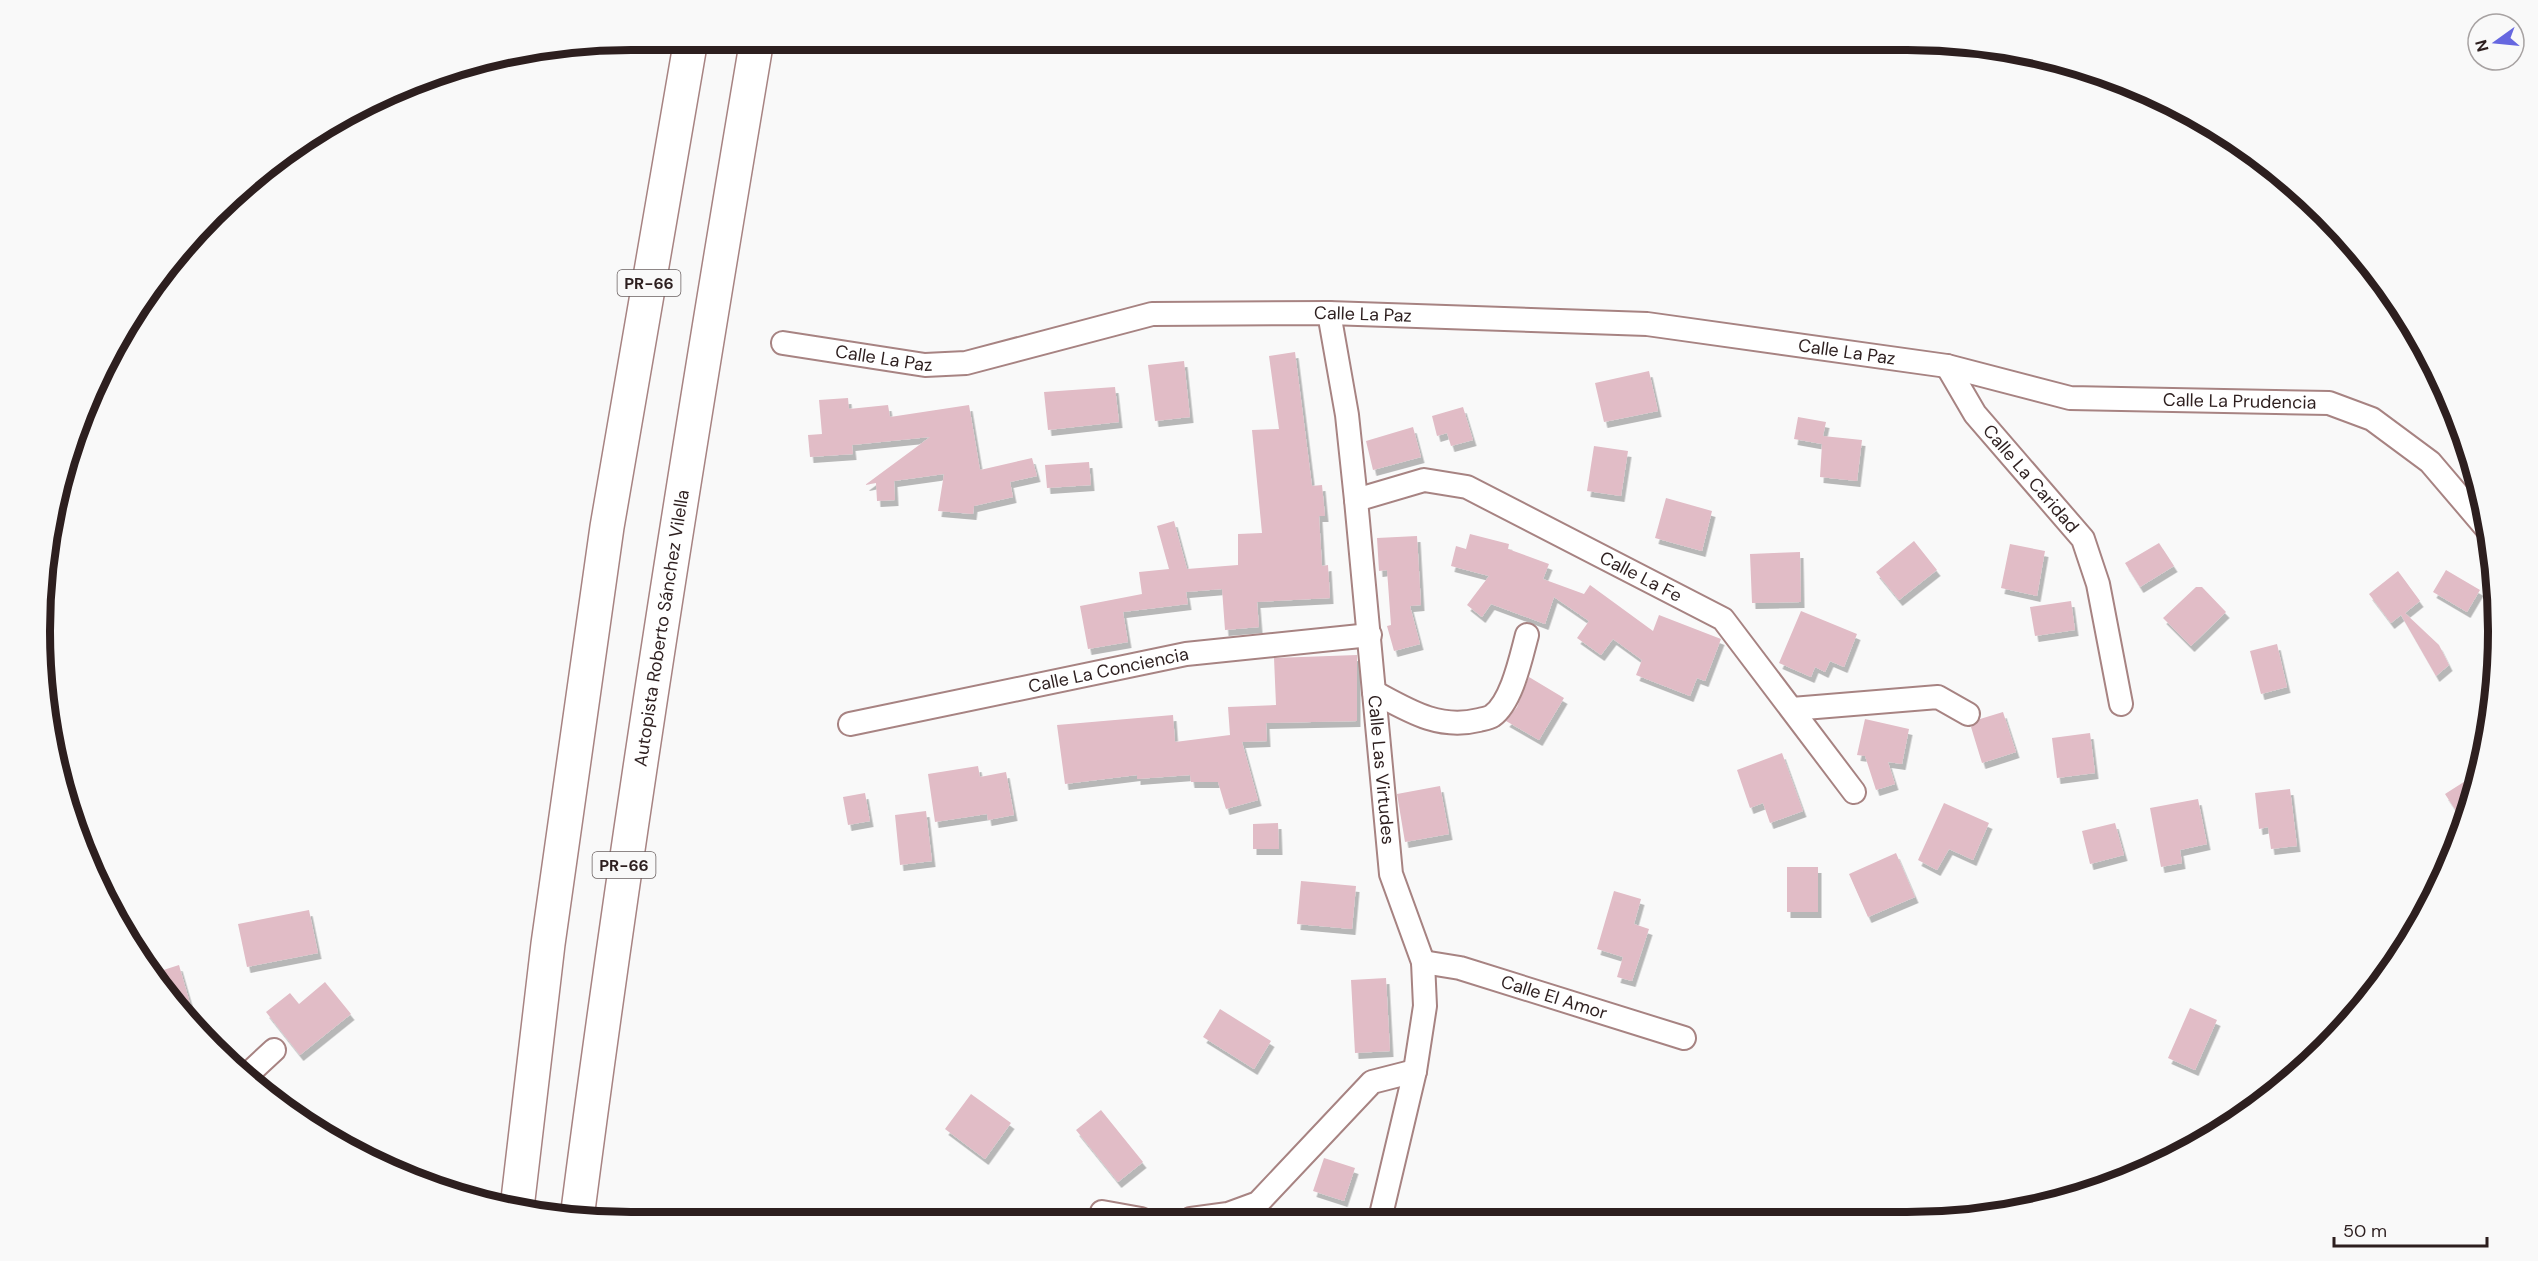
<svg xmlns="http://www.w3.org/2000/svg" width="2538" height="1261" font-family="'DM Sans',sans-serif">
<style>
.water{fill:#c581af;stroke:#976484;stroke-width:1.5}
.building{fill:#e1bcc6;filter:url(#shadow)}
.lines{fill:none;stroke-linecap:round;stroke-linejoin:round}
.street-casing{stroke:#a78382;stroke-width:26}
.highway-casing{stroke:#a78382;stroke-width:36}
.street{stroke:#fff;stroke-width:22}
.highway{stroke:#fff;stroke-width:33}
.labels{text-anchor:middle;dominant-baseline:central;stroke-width:4.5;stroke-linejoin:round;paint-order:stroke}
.shield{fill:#f9f9f9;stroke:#6a6060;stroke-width:1.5}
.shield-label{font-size:16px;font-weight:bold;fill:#2d1f1f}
.street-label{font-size:18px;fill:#2d1f1f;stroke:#f9f9f9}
.rim{fill:none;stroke:#2d1f1f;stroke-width:8}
</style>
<defs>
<filter id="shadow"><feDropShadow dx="3.5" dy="6" stdDeviation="0" flood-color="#0004"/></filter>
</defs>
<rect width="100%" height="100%" fill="#f9f9f9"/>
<path class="water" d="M447,69L307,137L335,118Z"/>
<path class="building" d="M1295,352L1312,486L1322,485L1325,516H1319L1322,566L1328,565L1330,598L1257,602L1259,627L1225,630L1222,589L1186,592L1188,604L1123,612L1128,642L1088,649L1080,606L1142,594L1139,572L1169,569L1157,526L1174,521L1187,569L1238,565V534L1262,533L1252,430L1279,429L1269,356Z
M1184,361L1190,417L1155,421L1148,365Z
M1649,371L1658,411L1604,422L1595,383Z
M1115,387L1119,422L1048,430L1044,392Z
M848,398L849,409L888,405L890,417L969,405L980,470L1032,458L1037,476L1010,482L1013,497L974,506L973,514L938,511L944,474L894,481L895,500L877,501L876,483L865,485L930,437L852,445L853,454L810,457L808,435L822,434L819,400Z
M1463,407L1473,440L1451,446L1447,433L1437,436L1432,416Z
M1798,417L1826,422L1823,436L1862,440L1857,481L1820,477L1822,444L1794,439Z
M1413,427L1421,457L1373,470L1366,441Z
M1594,446L1628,451L1621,496L1587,491Z
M1089,462L1091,485L1047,488L1045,465Z
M1666,498L1712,511L1702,551L1655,538Z
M1470,534L1509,544L1508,549L1549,564L1543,579L1584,594L1590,585L1653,631L1659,615L1721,639L1705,681L1697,678L1690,696L1636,675L1642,660L1613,639L1601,655L1577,638L1589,621L1554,597L1545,624L1491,604L1482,617L1467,605L1489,576L1451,566L1456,546L1466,549Z
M1417,536L1421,605L1410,606L1420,644L1394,651L1387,626L1391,625L1387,570L1379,571L1377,538Z
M1914,541L1937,570L1899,600L1876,572Z
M2159,543L2174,566L2140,587L2125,563Z
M2010,544L2045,551L2037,596L2001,588Z
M1800,552L1801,602L1752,603L1750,554Z
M2446,570L2480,590L2467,612L2433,592Z
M2398,571L2420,601L2405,613L2439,645L2449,665L2436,676L2401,615L2391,623L2369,594Z
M2196,587H2202L2226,612L2191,646L2163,618Z
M2071,601L2075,630L2035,636L2030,607Z
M1801,611L1857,634L1844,667L1830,661L1825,672L1815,667L1811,677L1779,663Z
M2277,644L2287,687L2261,694L2250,651Z
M1357,655V721L1266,723L1267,741L1242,742L1258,800L1226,809L1218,782H1191L1190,775L1137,779V775L1065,784L1057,725L1173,715L1175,742L1230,735L1228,707L1276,705L1274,658Z
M1529,677L1564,698L1539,740L1506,721L1517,707Z
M2003,712L2016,752L1982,763L1971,727L1980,719Z
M1865,719L1909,729L1902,764L1888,762L1895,784L1876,790L1865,756L1857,755Z
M2090,733L2095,773L2057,778L2052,738Z
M1782,753L1803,811L1770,823L1763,803L1750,808L1737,770Z
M978,766L980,777L1006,772L1014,815L988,820L987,814L935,822L928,774Z
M2481,771L2479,783L2464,823L2445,794Z
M1440,786L1449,834L1405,842L1397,794Z
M2290,789L2297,846L2271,849L2268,827L2259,829L2255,793Z
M865,793L870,821L848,825L843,797Z
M2198,799L2207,844L2180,850L2182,863L2161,867L2150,808Z
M1944,803L1989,823L1973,860L1949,849L1937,870L1918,860Z
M926,811L932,861L900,865L895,815Z
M1278,823L1279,849H1253V824Z
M2115,823L2124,855L2090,864L2082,831Z
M1896,853L1915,897L1868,917L1849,874Z
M1787,867H1818V912H1787Z
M1301,881L1356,886L1352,929L1297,924Z
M1614,891L1641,899L1634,924L1649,929L1632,981L1617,977L1623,957L1597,949Z
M309,910L318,953L247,967L238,924Z
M179,965L198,1031L151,974Z
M1386,978L1390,1051L1355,1053L1351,980Z
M325,982L351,1014L300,1055L266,1012L290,993L299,1004Z
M2190,1008L2217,1020L2195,1070L2168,1058Z
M1220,1009L1271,1041L1254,1069L1203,1037Z
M971,1094L1011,1123L985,1159L945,1129Z
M1101,1110L1143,1162L1118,1182L1076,1130Z
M1324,1158L1355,1168L1344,1201L1313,1191Z"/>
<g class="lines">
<defs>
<g id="street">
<path id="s1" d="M1329,313L1347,415L1356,500L1391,874L1423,962L1425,1006L1415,1071L1380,1219"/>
<path id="s2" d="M783,343L925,365L966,363L1152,314L1329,313L1647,324L1947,366L2070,398L2329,403L2372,419L2430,462L2488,530"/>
<path id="s3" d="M1947,366L1975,414L2083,539L2098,584L2121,704"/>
<path id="s4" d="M1356,500L1424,480L1467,487L1723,619L1854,792"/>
<path d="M1374,692C1409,711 1439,730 1479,720C1483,719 1489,718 1492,716C1512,702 1521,657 1527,635"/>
<path d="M1792,709L1938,697L1968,714"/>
<path id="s5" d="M850,724L1186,654L1370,635"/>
<path id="s6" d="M1423,962L1460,968L1684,1038"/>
<path d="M246,1076L274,1050"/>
<path d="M1102,1212L1141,1219"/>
<path d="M1191,1219L1228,1214L1258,1203L1372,1082L1415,1071"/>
</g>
<g id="highway">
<path d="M517,1208L548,944L607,527L691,39"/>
<path id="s7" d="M577,1218C628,824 691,431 757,39"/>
</g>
</defs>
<use href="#street" class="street-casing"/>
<use href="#highway" class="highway-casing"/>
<use href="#street" class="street"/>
<use href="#highway" class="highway"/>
</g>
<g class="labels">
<g class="shield">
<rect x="617.5" y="270" width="63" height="26" rx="4.5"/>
<rect x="592.5" y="852" width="63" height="26" rx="4.5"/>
</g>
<g class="shield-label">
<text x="649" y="283">PR-66</text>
<text x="624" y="865">PR-66</text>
</g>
<g class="street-label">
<text stroke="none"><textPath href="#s2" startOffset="588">Calle La Paz</textPath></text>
<text stroke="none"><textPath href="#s2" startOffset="1074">Calle La Paz</textPath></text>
<text stroke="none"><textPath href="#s2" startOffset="102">Calle La Paz</textPath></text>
<text stroke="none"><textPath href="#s2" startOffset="1472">Calle La Prudencia</textPath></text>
<text stroke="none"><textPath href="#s3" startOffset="141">Calle La Caridad</textPath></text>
<text stroke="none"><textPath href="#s4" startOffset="310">Calle La Fe</textPath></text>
<text stroke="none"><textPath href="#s7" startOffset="596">Autopista Roberto Sánchez Vilella</textPath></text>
<text stroke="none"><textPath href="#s5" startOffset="264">Calle La Conciencia</textPath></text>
<text stroke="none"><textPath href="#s1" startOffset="460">Calle Las Virtudes</textPath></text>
<text stroke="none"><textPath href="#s6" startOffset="136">Calle El Amor</textPath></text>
</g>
</g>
<path d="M0 0H2538V1261H0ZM631 50H1907A581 581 0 0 1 2488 631V631A581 581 0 0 1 1907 1212H631A581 581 0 0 1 50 631V631A581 581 0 0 1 631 50Z" fill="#f9f9f9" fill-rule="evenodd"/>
<path class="rim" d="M631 50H1907A581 581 0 0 1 2488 631V631A581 581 0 0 1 1907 1212H631A581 581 0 0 1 50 631V631A581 581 0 0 1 631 50Z"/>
<g transform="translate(2496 42) rotate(255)"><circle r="28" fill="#f9f9f9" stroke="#a7a2a2" stroke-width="1.5"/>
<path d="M0-4.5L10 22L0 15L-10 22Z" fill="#6667e0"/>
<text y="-9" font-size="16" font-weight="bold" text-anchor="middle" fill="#2d1f1f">N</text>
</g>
<path d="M2334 1237v9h153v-9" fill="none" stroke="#2d1f1f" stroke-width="3"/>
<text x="2343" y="1237" font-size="18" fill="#2d1f1f" stroke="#f9f9f9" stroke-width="4.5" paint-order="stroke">50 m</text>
</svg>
